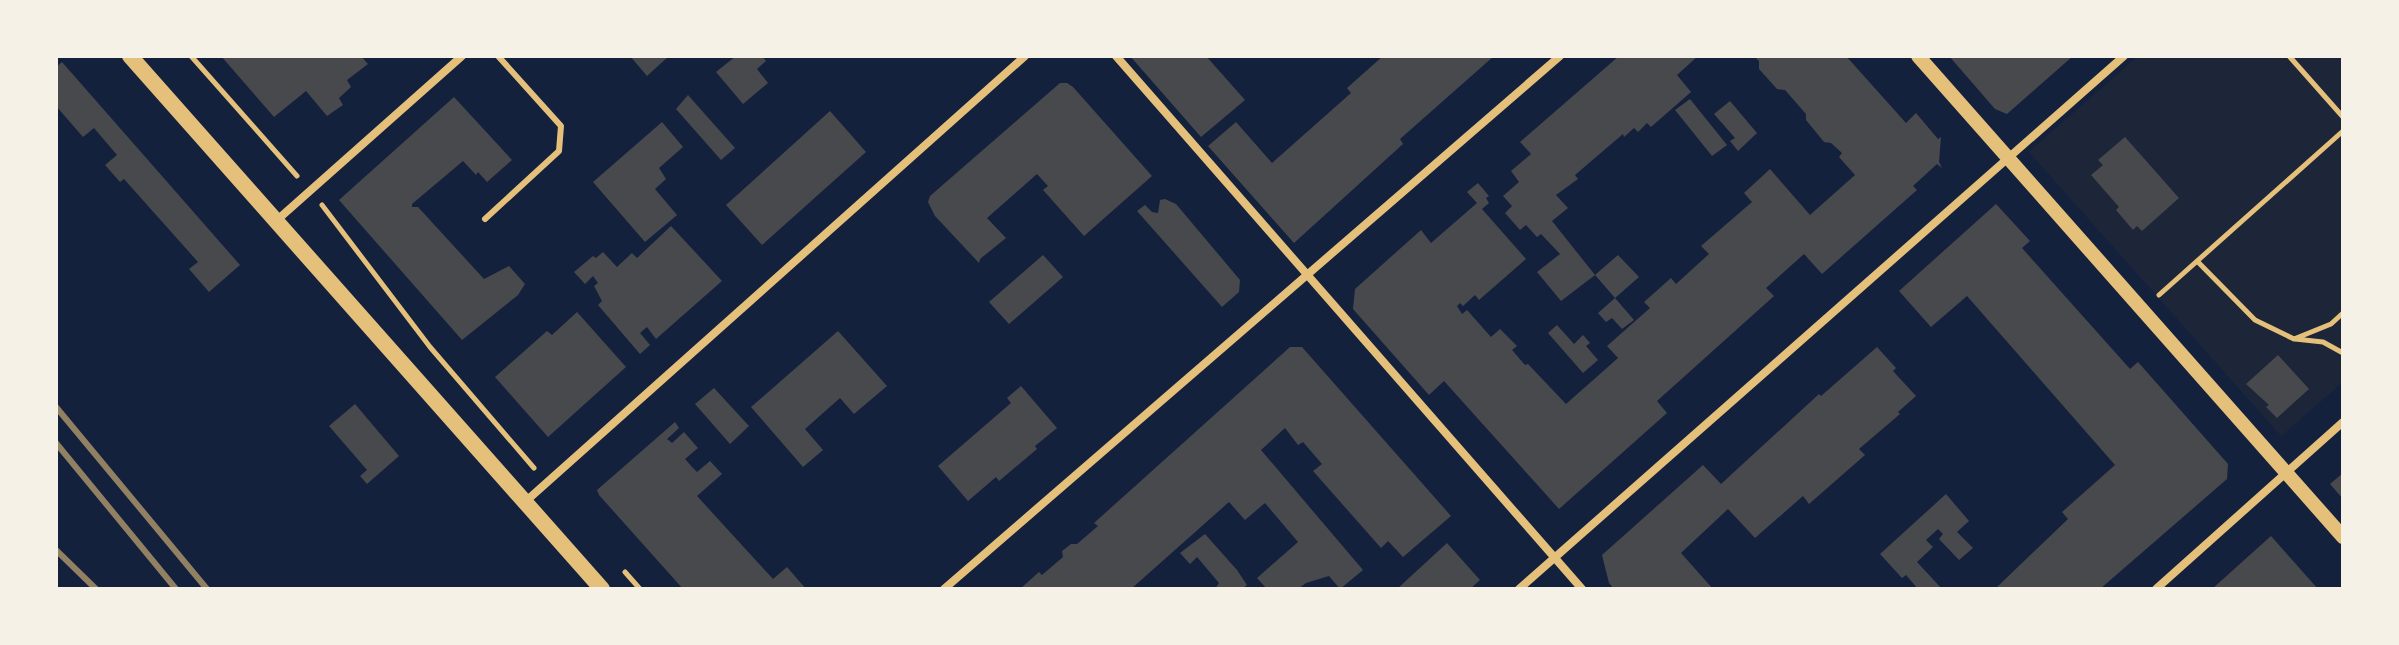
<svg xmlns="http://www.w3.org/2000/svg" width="2399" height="645" font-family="'Fira Sans',sans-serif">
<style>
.green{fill:#1d2539}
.building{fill:#48494c}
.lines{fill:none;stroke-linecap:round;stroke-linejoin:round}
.path{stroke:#e5c07b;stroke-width:5}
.service{stroke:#e5c07b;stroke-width:6}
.minor{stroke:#e5c07b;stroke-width:8}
.tertiary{stroke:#e5c07b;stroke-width:14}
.secondary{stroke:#e5c07b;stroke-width:16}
.rail{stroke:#918062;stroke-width:6}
</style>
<rect width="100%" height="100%" fill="#14213d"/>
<path class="green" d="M2138,56H2343V382L2281,436L2029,152Z"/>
<path class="building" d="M221,56H361L368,64L347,80L351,87L339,98L343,105L327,116L306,91L274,117Z
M630,56H669L647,76Z
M736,56H762L766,61L757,69L768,83L743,104L716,72Z
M1130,56H1206L1245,100L1201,137Z
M1383,56H1494L1400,139L1403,144L1294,243L1208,146L1236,122L1272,163L1351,93L1347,88Z
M1619,56H1698L1677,75L1691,92L1651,127L1647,123L1638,132L1634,128L1624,137L1623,134L1575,175L1578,179L1556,195L1568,208L1552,221L1595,275L1561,301L1537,272L1560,254L1541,234L1537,237L1526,225L1520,230L1505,213L1512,206L1503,196L1519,182L1511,171L1531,154L1520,142Z
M1754,56H1846L1906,123L1916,113L1938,139L1941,137L1939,162L1942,168L1937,164L1913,186L1917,190L1822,274L1804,254L1766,288L1774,296L1657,401L1667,413L1559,509L1444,381L1429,395L1353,309L1355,289L1421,230L1431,243L1477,203L1467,192L1478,183L1489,196L1486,198L1489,203L1482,209L1526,259L1479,300L1475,295L1463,306L1460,303L1457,306L1462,314L1467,310L1491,337L1500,329L1517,346L1512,350L1525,365L1528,364L1566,404L1618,358L1607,346L1650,308L1644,302L1671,278L1676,284L1709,254L1701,246L1752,202L1744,193L1770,169L1810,215L1855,175L1839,157L1842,153L1831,143L1824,142L1806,120V114L1785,90L1777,89L1759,69V61Z
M1949,56H2073L2007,114L1995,109Z
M62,62L240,265L209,292L189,269L198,262L124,179L120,182L105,165L117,155L94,128L83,137L56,106V67Z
M1060,83H1067L1073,87L1152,176L1084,236L1043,190L1048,186L1037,174L987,218L1006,238L980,259L979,263L935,216L928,202L930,196Z
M688,95L735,148L721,160L676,109Z
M454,97L512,160L487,182L478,172L476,175L463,161L412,204V207H418L484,279L509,266L525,284L518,295L462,340L339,200Z
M1690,99L1727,145L1712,156L1675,110Z
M1730,101L1757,133L1738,151L1730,141L1735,138L1714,114Z
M830,111L866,152L762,245L726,205Z
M662,122L683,147L659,168L666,179L655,189L677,215L645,242L593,182Z
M2125,137L2179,198L2142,231L2137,226L2133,230L2116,210L2119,207L2091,175L2103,165L2098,160Z
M1165,199L1176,204L1240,280L1239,292L1222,307L1137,211L1145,205L1152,212L1158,213L1160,200Z
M1996,204L2030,241L2022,248L2130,369L2138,362L2228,464L2227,479L2100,589H1995L2068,519L2062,512L2115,465L1967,296L1931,327L1899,291Z
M671,226L722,281L656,339L647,327L640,333L650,345L640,354L598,305L602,301L594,286L598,283L593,276L585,284L574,272L593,256L596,258L603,252L617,267L632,253L637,258Z
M1043,255L1063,277L1009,324L989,302Z
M1618,255L1639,277L1615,298L1595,275Z
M1615,298L1634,320L1622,329L1612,318L1606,322L1598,313Z
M577,312L626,367L548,437L495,377L547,331L552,335Z
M1557,325L1574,344L1583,335L1590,343L1586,346L1598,360L1583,373L1548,333Z
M838,331L887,386L854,414L840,398L805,429L823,450L803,467L751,407Z
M1290,347H1302L1451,516L1403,557L1388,541L1381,548L1313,471L1322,464L1303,442L1298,445L1285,428L1261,450L1363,570L1340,589L1329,576L1306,583L1298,589H1267L1257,578L1298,542L1265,503L1245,520L1229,502L1131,589H1020L1039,572L1042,575L1063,557L1062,551L1071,544H1077L1098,526L1094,523Z
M1877,347L1896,368L1893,371L1916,396L1898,412L1900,414L1859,449L1865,455L1809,504L1803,496L1755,538L1728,509L1681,553L1713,589H1614L1609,583L1602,555L1703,465L1721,484L1819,394L1821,396Z
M2278,355L2309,389L2277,418L2266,407L2269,405L2246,384Z
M1021,386L1057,428L1035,446L1037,449L999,481L996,477L968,501L938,466L1011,403L1007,398Z
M714,388L749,426L730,444L695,404Z
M355,404L399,456L367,484L360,476L367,470L329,426Z
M675,422L679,428L667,439L672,443L684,432L698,448L685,459L693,468L697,472L710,461L722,474L697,496L773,579L787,567L806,589H683L599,495L597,490Z
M2343,473V499L2330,484Z
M1946,494L1969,521L1957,532L1973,548L1959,560L1939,539L1943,534L1938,529L1926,540L1933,547L1917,562L1942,589H1918L1906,575L1902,578L1880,554Z
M1205,534L1237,570L1247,585L1242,589H1215L1219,583L1197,557L1190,564L1180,553Z
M2271,536L2318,589H2212Z
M1447,543L1480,580L1470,589H1397Z"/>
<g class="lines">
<path class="path" d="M191,56L297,176
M2289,56L2343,117
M322,205L430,347L534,468
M2197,261L2255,320L2294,339L2331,324L2343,313
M2159,295L2343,131
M2295,339L2323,342L2343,353
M625,572L640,589"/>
<path class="service" d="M485,219L559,151L561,126L498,56"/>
<path class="minor" d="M1116,56L1582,589
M276,221L462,56
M525,502L1025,56
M944,589L1560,56
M1519,589L2124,56
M2156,589L2343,422"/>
<path class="tertiary" d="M1918,56L2343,537"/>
<path class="secondary" d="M130,56L602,589"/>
<path class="rail" d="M56,407L207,589
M56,443L176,589
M56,550L96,589"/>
</g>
<rect width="2399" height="645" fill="none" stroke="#f6f1e7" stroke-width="116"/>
</svg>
